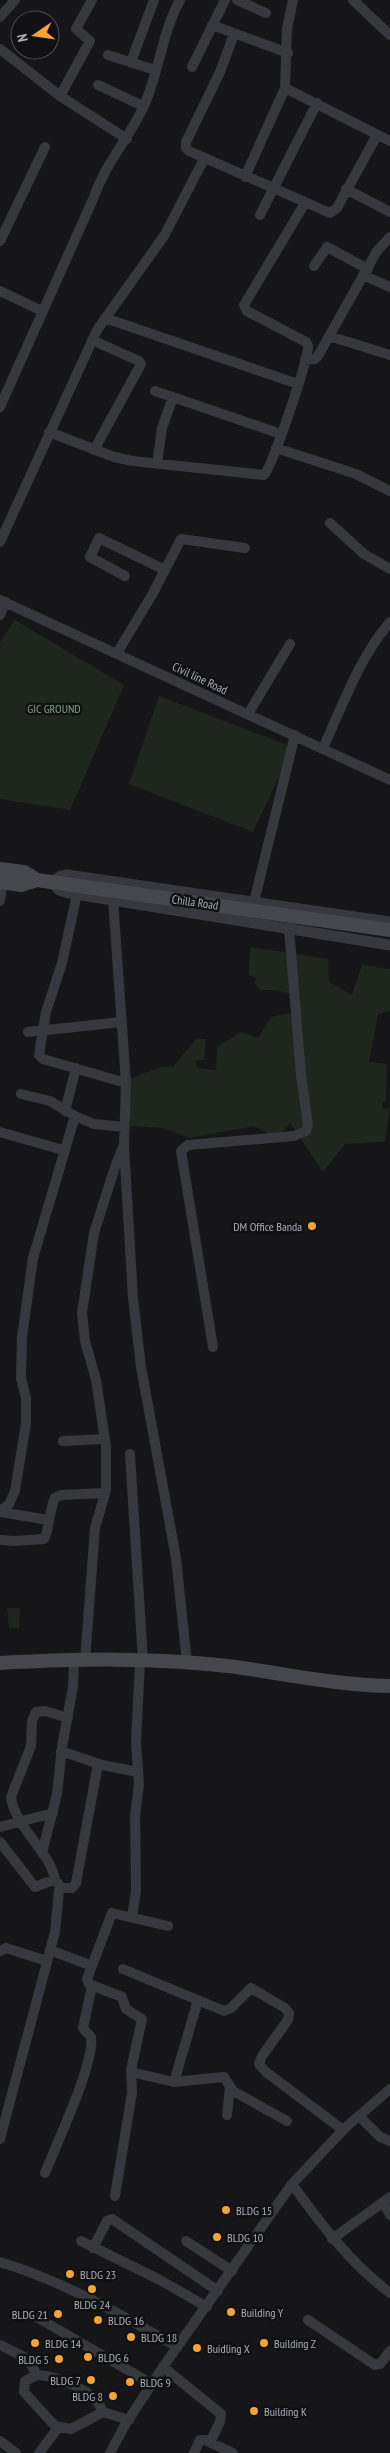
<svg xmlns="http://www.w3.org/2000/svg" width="390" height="2453" font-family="'PT Sans Narrow',sans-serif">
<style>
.green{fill:#1e261e}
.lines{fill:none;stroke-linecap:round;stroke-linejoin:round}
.minor{stroke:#37383d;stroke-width:10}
.tertiary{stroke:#37383d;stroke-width:11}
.secondary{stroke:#45474d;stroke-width:14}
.poi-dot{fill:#f3a433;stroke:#111113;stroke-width:2}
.labels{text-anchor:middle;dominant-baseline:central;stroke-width:5;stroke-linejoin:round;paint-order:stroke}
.street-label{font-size:12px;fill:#a8aeb8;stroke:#111113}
.park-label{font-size:12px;fill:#7fa37f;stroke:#111113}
.poi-label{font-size:12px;fill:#a8aeb8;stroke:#111113;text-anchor:start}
</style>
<rect width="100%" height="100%" fill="#161618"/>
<path class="green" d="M15,620L124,685L70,810L0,799V642Z
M159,696L293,747L253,832L129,784Z
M250,947L328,959L329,982L352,995L362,965L390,969V1011L378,1014L369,1062L387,1064L386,1101L382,1103L383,1109L390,1107L385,1142L345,1144L323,1172L290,1123L278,1138L254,1126L190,1138L163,1128L130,1126L129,1079L161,1067H173L196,1039H206L204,1060H196L197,1068L216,1070L217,1047L241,1032L258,1038L271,1017L296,1012L299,996L275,990H260L255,984L256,978L249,975Z
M7,1608H20L19,1628H9Z"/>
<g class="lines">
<path class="minor" d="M237,0L266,13
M293,0L287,29L285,88L390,141
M353,0L390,35
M0,17L15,0
M212,25L288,53
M234,34L220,72L186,142V148L189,151L330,213L337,208L377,135
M0,49L60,96L127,139
M108,55L155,70
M131,62L154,0
M192,67L225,0
M98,85L143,106
M60,96L90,41L76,29L92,0
M245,177L285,88
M346,189L390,212
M260,215L317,103
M0,241L45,147
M314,266L327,247L368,269
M365,276L390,287
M0,291L42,311
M105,318L298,384
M329,336L390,355
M92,340L139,361L141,364L94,450
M305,360L315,359L318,356L377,251L390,237
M155,391L281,434
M0,407L94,197C105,164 129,138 144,106C159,72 162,33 180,0
M49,432L114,457L133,461L264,475C273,465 309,358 308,346L306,342L247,311L244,305L305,203
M276,448L356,474L390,491
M157,464L162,428L173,397
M330,523L364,554L390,569
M0,542L97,330L164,236L204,159
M125,576L90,557L99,538L165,570
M0,600L390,780
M0,615L6,602
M117,653L152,595L181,539L245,548
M248,714L290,644
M323,748C343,705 359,658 390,622
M77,894L62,963L46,1012L39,1055L43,1059L126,1083L124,1146L133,1298L141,1367L176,1558L187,1663
M113,899L126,1083
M0,901L3,882
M254,902L295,735
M28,1032L121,1022
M21,1094L50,1101L75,1116L94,1124L124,1127
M65,1111L76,1068
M0,1132L63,1150
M213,1347L181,1151L188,1145L294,1136L306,1131L308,1125L301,1075L289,928
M63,1441L105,1439
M130,1454L143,1661
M0,1511L9,1504L15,1491L26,1423V1398L21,1378L22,1337L33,1258L75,1116
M0,1512L48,1520
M0,1540L15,1541L44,1539C49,1533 49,1509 55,1498L61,1495L105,1493
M85,1661L95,1528L106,1490V1447L96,1380L85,1341L82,1313L94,1233L115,1167L123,1147
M61,1751L102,1765L138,1772
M0,1827L53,1813
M0,1842L35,1887L53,1880L58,1883
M42,1853L57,1794L62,1747L73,1687L74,1661
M55,1880C52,1854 14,1826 11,1797L31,1746L32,1721L36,1712L45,1711L68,1718
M132,1917L136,1891L135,1816L139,1784L136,1742L140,1661
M50,1950L92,1966
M0,1951L6,1948L47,1961
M123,1969L224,2011L231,2008L251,1988L285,2008L289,2013L288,2020L262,2056L259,2064L266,2072L343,2130
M131,2072L174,2082L198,2000
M174,2082L224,2077L233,2091L287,2121
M227,2115L230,2087
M359,2116L380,2137L390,2141
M0,2139L55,1932L59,1890L63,1888H72L76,1883L98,1764
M45,2173C56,2145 95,2063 91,2037L83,2028L92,1986
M292,2184C321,2224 349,2262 390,2293
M115,2196L132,2093L131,2070L142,2019L126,2009L122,1997L89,1984L87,1979L112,1913L168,1926
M383,2202L390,2215
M332,2239L390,2197
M81,2241L160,2280L207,2307
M186,2241L232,2271
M93,2248L107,2221L112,2219L218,2291
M0,2262C63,2281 120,2314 177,2347
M33,2315L152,2384
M308,2320L375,2365L380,2364L390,2351
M0,2345L28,2359L37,2375C58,2376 95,2390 103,2412L129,2420
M163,2367L221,2414L220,2422L211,2440H200L194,2453
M37,2375L25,2381L24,2392L55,2426L71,2429L103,2412
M0,2441L16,2453
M209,2442L233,2453
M39,2453L58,2428
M110,2453L125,2425L163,2367L292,2184L345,2128L390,2089"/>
<path class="tertiary" d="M390,922L67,875L61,876L52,882L59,890L69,893L390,945"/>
<path class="secondary" d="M0,869L24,872L37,880
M0,882L21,885L37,880L390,930
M0,1663C75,1659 153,1657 228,1666C282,1673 335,1685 390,1686"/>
</g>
<g class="poi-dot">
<circle cx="312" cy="1226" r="5"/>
<circle cx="226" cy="2210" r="5"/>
<circle cx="217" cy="2237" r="5"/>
<circle cx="70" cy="2274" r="5"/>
<circle cx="92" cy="2289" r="5"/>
<circle cx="231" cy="2312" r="5"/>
<circle cx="58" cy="2314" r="5"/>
<circle cx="98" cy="2320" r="5"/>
<circle cx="131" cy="2337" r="5"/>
<circle cx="35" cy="2343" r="5"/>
<circle cx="264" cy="2343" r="5"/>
<circle cx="197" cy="2348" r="5"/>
<circle cx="88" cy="2357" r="5"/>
<circle cx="59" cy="2359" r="5"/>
<circle cx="91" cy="2380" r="5"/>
<circle cx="130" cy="2382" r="5"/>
<circle cx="113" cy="2396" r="5"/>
<circle cx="254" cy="2411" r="5"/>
</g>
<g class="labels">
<g class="street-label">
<text transform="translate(200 678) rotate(25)">Civil line Road</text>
<text transform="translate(195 902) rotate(8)">Chilla Road</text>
</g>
<g class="park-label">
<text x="54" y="708">GIC GROUND</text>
</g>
<g class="poi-label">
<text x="302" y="1226" text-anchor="end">DM Office Banda</text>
<text x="236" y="2210">BLDG 15</text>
<text x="227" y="2237">BLDG 10</text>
<text x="80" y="2274">BLDG 23</text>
<text x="92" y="2304" text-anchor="middle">BLDG 24</text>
<text x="241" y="2312">Building Y</text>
<text x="48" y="2314" text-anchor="end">BLDG 21</text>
<text x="108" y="2320">BLDG 16</text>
<text x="141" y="2337">BLDG 18</text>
<text x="45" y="2343">BLDG 14</text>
<text x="274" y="2343">Building Z</text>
<text x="207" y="2348">Buidling X</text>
<text x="98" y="2357">BLDG 6</text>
<text x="49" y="2359" text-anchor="end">BLDG 5</text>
<text x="81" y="2380" text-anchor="end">BLDG 7</text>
<text x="140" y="2382">BLDG 9</text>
<text x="103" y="2396" text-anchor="end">BLDG 8</text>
<text x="264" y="2411">Building K</text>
</g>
</g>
<g transform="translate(35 35) rotate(257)"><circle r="24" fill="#111113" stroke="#4d5055"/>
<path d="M0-4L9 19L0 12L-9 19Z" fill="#f3a433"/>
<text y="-8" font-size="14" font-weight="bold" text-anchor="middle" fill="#a8aeb8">N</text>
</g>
</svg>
